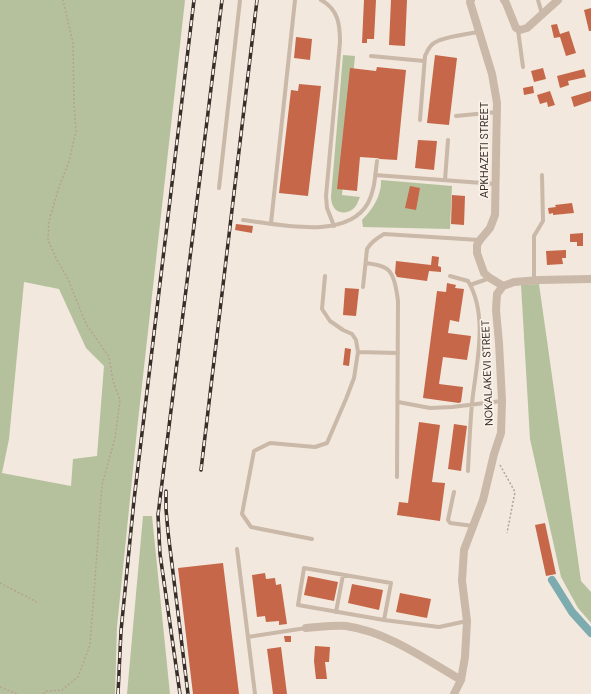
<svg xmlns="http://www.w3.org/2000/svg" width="591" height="694" font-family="'DM Sans',sans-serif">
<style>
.green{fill:#b5c19d;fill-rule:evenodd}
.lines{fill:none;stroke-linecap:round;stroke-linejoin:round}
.canal{stroke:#7cacaf;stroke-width:8}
.building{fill:#c56748}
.path{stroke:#b6a293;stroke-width:1.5;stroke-dasharray:2 2;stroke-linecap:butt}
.lane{stroke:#cab8a8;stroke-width:4}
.street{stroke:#cab8a8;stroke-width:8}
.rail-casing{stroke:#372d29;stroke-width:3.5}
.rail{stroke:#faf2e9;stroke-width:2;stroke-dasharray:6;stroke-linecap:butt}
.labels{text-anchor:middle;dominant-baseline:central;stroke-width:3.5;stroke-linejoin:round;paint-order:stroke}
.street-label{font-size:11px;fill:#372d29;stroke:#faf2e9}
</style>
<rect width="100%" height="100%" fill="#f2e8dd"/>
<path class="green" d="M0,0H185L137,430L117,627L115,694H0ZM24,282L59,289L86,348L104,366L97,456L73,459L71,486L2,473L9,439Z
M343,55L355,56L342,195L360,197C358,201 357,206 353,209C347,214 337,214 333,206C332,204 331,200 331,197Z
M381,180L452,186L450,229L363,227L362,220C370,212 378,201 380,190C381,187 381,183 381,180Z
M539,284L581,581L591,592V623L578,608L561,577L530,439L521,285Z
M143,516H152L170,694H127Z"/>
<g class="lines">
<path class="canal" d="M552,580L572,612L591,633"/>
</g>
<path class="building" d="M364,0H376L374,39H367V43H362Z
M391,0H407L405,46L389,45Z
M591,8V31H589L584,10Z
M557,24L560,34L569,31L576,53L566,56L560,37L554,38L551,25Z
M296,37L312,39L310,60L294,58Z
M435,55L457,58L449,125L427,123Z
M377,67L406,70L397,160L380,159L377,158H375L360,157L357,191L337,189L350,68L376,71Z
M543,68L546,79L534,82L531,71Z
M584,69L586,77L568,81L569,85L560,88L557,76Z
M299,84L321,86L308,196L279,193L291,90L298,91Z
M533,86L534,93L524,95L523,88Z
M550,91L555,105L548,107L547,102L540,104L537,95Z
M591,91V101L574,107L571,97Z
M418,140L437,141L434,170L415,168Z
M410,186L420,188L416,210L405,208Z
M452,195L465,196L464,225L451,224Z
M572,203L574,213L553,215V213L549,214L548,208L556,207L555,205Z
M236,224L253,226L252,233L235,230Z
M583,233V246H577V242H570V234Z
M566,250V258H562L563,264L547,265L546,251Z
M432,256L439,257L438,266L441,267V272L429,271L427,281L397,277L395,273L396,261L431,265Z
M447,283L456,285L455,288L464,289L459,322L450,320L448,333L471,336L467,360L443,357L439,384L463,387L461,402L459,403L423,398L437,291L446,292Z
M345,288L359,289L356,316L343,315Z
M345,348L351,349L349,366L343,365Z
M419,422L440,425L432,482L445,483L440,521L397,515L399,502L408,503Z
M454,424L467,426L461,471L448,469Z
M545,523L556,574L546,576L535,525Z
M223,563L239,694H193L178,568Z
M265,573L266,579L275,578L276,585L281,584L287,624L279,625V621L266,622L265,616L257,617L252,575Z
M308,576L338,582L334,601L304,595Z
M352,584L383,590L379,610L348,603Z
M400,593L431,599L427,618L396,612Z
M284,636H291V642H285Z
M315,646L330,647L329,662H325L327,679H316L314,661Z
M281,647L287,694H273L267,649Z"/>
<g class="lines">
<path class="path" d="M500,465L515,492L507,533
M0,583L37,602
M0,687L3,688L17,694
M43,694L46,691L62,690L78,677L90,645L102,485L115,438L120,400L113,381L109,357L86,324L68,279L56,258L48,240L49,221L59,187L69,161L76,131L74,106L73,43L63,0"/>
<path class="lane" d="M321,0C338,9 340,24 340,42L326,196L327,208L334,226
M538,0L542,14
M518,30L523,67
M371,56L424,61
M456,116L497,112
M420,120L425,56C427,52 429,46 434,43C442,37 467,34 478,32
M375,175L496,184
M445,180L448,140
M219,188L240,0
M243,220C278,224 347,241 368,203C375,190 375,175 377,161
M271,223L295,0
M366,263C373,264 382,265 387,269C395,274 397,293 398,301L397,477
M325,276L322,309L330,321L343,330L352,334L356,340L358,352L398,353
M450,276L468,281C489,316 476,365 472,403C470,426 469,448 468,471
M534,280V236L543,221L542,175
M470,285L490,278
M363,287L367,249C371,242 377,238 384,234L479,240
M398,402L430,408L452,407L502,401
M454,492L448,520L450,523L473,526
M312,539L251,527L242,514L254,451L270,443L315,447L327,443L346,399L354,378L358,352
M237,549L255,694
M336,612L343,575
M384,620L391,583L304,568L298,605L384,620L439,627L467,621
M248,637L306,628"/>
<path class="street" d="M471,0L470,2L492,74L497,103L495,215L490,228L480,240L477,245V253L484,273L490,278L503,286
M504,0L506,3L516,28L520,30L527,28L558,0
M306,628C320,627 333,625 346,626C388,632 425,659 461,680
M454,694L461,680L465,657L467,621L462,581L464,550L483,500L494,454L501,433L502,401L499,343L496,310L497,294L503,286L514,282L539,280L591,279"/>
<defs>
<path id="rail" d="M201,470L257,0
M166,491V509L168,532L188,694
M118,694L121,631L134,500L194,0
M180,694L160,554L158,515L222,0"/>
</defs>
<use href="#rail" class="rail-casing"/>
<use href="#rail" class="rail"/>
</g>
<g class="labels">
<g class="street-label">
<text transform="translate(484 150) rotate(-90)">APKHAZETI STREET</text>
<text transform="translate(487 373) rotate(-92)">NOKALAKEVI STREET</text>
</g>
</g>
</svg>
